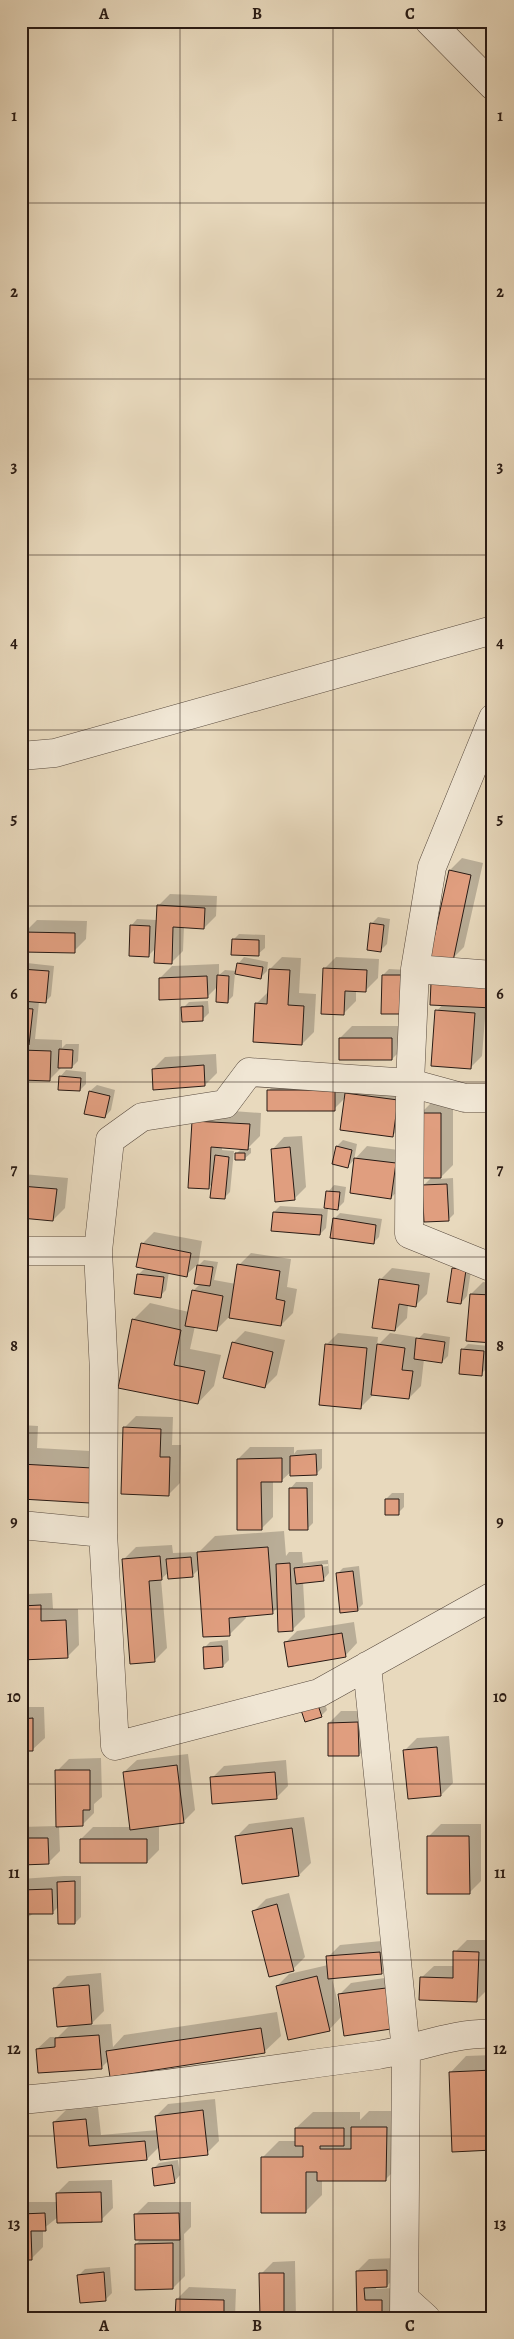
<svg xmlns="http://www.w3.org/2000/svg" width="514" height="2339" font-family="Alegreya,serif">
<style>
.shadow{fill:#0003;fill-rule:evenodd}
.building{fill:#e09e7f;stroke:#281a14}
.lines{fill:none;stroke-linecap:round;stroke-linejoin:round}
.minor-casing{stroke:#584a3e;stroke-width:29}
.minor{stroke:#f0e6d4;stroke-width:28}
.grid{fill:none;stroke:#281a14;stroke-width:1;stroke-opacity:0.55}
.neatline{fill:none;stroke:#281a14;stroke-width:2}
.grid-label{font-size:16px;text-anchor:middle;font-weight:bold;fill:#281a14}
</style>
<rect width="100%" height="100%" fill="#e8d9bd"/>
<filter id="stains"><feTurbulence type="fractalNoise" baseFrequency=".004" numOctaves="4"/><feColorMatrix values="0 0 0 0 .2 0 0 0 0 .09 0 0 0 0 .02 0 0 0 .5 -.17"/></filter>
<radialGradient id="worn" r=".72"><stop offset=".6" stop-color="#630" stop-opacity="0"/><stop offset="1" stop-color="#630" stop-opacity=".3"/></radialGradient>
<path class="shadow" d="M462,858L483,863L464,947L452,959L450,870Z
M170,894L217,896L216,916L204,928L184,926L183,951L171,963L156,948L148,956L131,926L137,919L157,920L158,906Z
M378,917L390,919L387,944L381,950L369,949L372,923Z
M37,920L87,921L86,939L74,951L25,932Z
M239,934L265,935V948L258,954L233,940Z
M244,957L268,962L267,971L261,977L235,973L233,996L227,1002L218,986L207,997L160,978L172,966L219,964V975L225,970L237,971L238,964Z
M282,957L301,958L299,993L316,994L314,1032L302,1044L256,1004L268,992L270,969Z
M336,957L379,959L378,978L366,990H356V1001L343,1014L324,969Z
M27,963L54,966L51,996L45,1002H39L35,1039L62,1040V1048L66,1044H79L78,1061L72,1067L61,1068L49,1080L26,1079V1115L21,1120V1045L23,1043H21V1004L24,1000H21V969Z
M389,969L407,970L400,1013L383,975Z
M208,1001L209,1013L202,1020L183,1008L189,1002Z
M443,1004L486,1006L482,1056L470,1068L437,1011Z
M352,1026H404V1047L392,1059L340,1038Z
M216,1054L217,1073L205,1085L153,1069L165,1057Z
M66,1070L86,1072V1084L80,1090L60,1077Z
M280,1079H346V1093L358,1082L409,1088L405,1123L393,1135L345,1098L334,1109L268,1091Z
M97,1085L115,1090L111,1110L105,1117L90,1091Z
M433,1101H453V1165L439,1179L453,1178L454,1214L448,1220L424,1185L432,1177L421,1113Z
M206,1109L261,1113L260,1136L248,1148H251V1153L244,1159L236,1154L242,1148L222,1147V1150L234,1151L230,1192L224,1198L213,1183L208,1188L193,1121Z
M302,1136L306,1187L294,1199L272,1150L284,1137Z
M343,1140L357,1144L354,1160L367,1146L407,1151L403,1185L391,1198L355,1159L348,1166L333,1163L337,1146Z
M23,1174L68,1178L65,1208L53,1220L21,1217Z
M334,1185L346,1187L344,1202L338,1208L328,1192Z
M280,1206L328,1209L326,1228L320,1234L274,1212Z
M340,1213L382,1219L379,1237L373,1243L334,1219Z
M154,1232L202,1241L198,1266V1264L186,1275L169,1272L166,1290L160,1296L138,1275L145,1268L142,1244Z
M251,1253L291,1259L287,1287L297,1289L293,1313L281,1325L229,1317L216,1330L195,1326L190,1349L221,1355L214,1386L198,1403L133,1320L150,1303L189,1312L193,1291L200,1284L198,1266L204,1260L218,1262L214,1280L236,1284L239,1265Z
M459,1263L472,1265L467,1296L461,1303L453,1269Z
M392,1268L430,1273L427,1294L415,1306L408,1305L407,1318L395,1330L380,1280Z
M483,1282L493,1283V1342L471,1294Z
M245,1331L285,1340L277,1375L265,1387L233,1343Z
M338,1333L378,1337L377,1346L390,1333L416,1337V1341L424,1333L450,1337L448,1356L442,1362L424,1359L421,1386L409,1398L373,1395L361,1407L326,1345Z
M468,1344L489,1346L487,1368L481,1374L462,1350Z
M21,1360L28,1361L21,1398Z
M136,1416L173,1417L172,1445H181L180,1483L168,1495L124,1428Z
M21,1425L38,1426L37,1448L108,1452L106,1485L21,1498Z
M250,1447H294V1454L297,1450L322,1449V1468L316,1474L292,1471L282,1480L273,1481V1517L261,1529L238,1459Z
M296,1482H313V1523L307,1529L290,1489Z
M392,1493H404V1507L398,1513L386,1499Z
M284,1531L286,1556L289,1552H302L303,1563L328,1560L329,1573L323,1580L303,1582L305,1617L293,1629L278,1607L272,1613L246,1615V1618L230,1634L200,1568L192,1576L169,1572L161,1579L167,1648L155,1660L124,1559L136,1547L172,1545L173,1553L197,1552V1554L215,1536ZM328,1564V1566L303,1569V1566Z
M359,1566L363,1604L357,1610L337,1574L343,1568Z
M52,1593L53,1609H78L79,1645L67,1657L21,1659V1599L26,1594Z
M354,1622L357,1643L345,1656L285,1643L297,1631Z
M228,1640L229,1660L223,1666L204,1648L210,1642Z
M324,1700L327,1710L321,1716L306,1720Z
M21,1707H44L45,1738L32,1750H21Z
M341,1711H370L371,1743L359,1755L329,1723Z
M449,1736L453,1783L441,1795L405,1750L417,1738Z
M188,1754L195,1810L183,1822L159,1825V1850L147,1862L81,1839L93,1827H131L124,1772L137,1760Z
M101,1758L102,1797L94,1804V1813L82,1825L59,1826L60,1851L48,1863L21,1864V1823V1827L57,1826V1771L69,1759Z
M286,1760L288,1786L276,1798L212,1778L224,1766Z
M304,1817L311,1863L299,1875L237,1836L249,1824Z
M441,1824H481V1881L469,1893L429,1836Z
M64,1876H81V1917L75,1923L59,1906L52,1913H34L21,1922V1879Z
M289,1893L305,1957L293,1969L254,1911L266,1899Z
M392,1940L393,1961L381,1973L332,1978L340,2012L342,2011L339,1995L351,1983L398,1976L403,2016H342L329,2030L277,1986L289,1974L328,1965V1957L340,1945Z
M467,1940H490L489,1988L477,2000L421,1978L434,1966H454L455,1952Z
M101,1973L104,2011L90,2025L111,2024L113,2047L124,2035L277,2012L281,2036L264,2052L109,2060L101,2068L37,2049L50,2037H58L70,2025L55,1988L67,1976Z
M493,2055V2148L450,2073L466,2056Z
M215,2099L219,2141L207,2153L160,2146L147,2159L58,2167L54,2122L66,2110L98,2107L101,2135L158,2130L156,2116L168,2104Z
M369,2111H403L402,2163L386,2179H322V2195L305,2212L262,2158L279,2141H296V2128L313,2112H360V2120Z
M178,2160L180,2175L174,2182L153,2169L159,2163Z
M112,2180L113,2208L101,2220L58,2217L43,2229V2247L31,2259H21V2202H58L57,2193L69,2181Z
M148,2202H191V2227L184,2234L185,2276L173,2288L136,2244L141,2239L136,2214Z
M398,2258L399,2273L387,2286H376V2289L394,2288L391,2318H358L357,2271L369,2259Z
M295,2261L296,2318H261V2274L273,2262Z
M110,2267L112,2293L106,2299L79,2275L85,2269Z
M189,2287L236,2289L235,2318H176L177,2299Z
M118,2311L119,2318H49L53,2314Z"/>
<path class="building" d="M449,870L471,875L453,961L430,956Z
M157,905L205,908L204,929L173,927L172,964L154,963Z
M370,923L384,925L381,952L367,950Z
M130,925L150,926L149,957L129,956Z
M23,932L75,933V953L23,952Z
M232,939L259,940V956L231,955Z
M237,963L263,967L261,979L235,974Z
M323,968L367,970L366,992L345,991L344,1015L321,1014Z
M21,969L49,971L46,1003L21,1001Z
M269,969L290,970L288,1005L304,1006L302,1045L253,1042L255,1003L267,1004Z
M217,975L229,976L228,1003L216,1002Z
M382,975H401L400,1014H381Z
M207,976L208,998L159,1000V978Z
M431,983L493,985V1008L430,1005Z
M203,1006V1021L182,1022L181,1007Z
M21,1008L33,1009L29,1045H21Z
M435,1010L475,1013L471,1069L431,1066Z
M339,1038H392V1060H339Z
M59,1049L73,1050L72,1068H58Z
M21,1050L51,1051L50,1081L21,1080Z
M204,1065L205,1086L153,1090L152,1069Z
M59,1076L81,1078L80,1091L58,1090Z
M267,1090H335V1111H267Z
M89,1091L110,1096L105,1118L84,1114Z
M345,1093L398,1100L393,1137L340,1130Z
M419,1113H441V1178H419Z
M192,1121L250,1124L248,1150L211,1147L209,1189L188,1188Z
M336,1146L352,1150L348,1168L332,1164Z
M290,1147L295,1200L275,1202L271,1149Z
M235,1153H245V1160H235Z
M215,1155L229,1157L225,1199L210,1198Z
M354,1158L396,1163L391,1199L350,1193Z
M447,1184L449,1221L424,1222L422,1185Z
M21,1186L57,1189L53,1221L21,1218Z
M326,1191L340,1192L338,1210L324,1208Z
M273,1212L322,1215L320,1235L271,1231Z
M333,1218L376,1225L374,1244L330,1238Z
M141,1243L191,1253L187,1277L136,1267Z
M237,1264L280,1271L276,1299L285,1301L281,1326L229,1318Z
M197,1265L213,1267L210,1286L194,1284Z
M452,1268L466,1270L461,1304L447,1302Z
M137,1274L164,1277L161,1298L134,1294Z
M379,1279L419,1285L416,1307L399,1304L395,1331L372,1328Z
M192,1290L223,1296L217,1331L185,1326Z
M470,1294L493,1295V1343L466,1341Z
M132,1319L181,1330L174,1365L205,1371L198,1404L118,1388Z
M416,1338L445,1342L442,1363L414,1359Z
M232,1342L273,1352L265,1388L223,1378Z
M325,1344L367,1348L361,1409L319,1405Z
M377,1344L405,1348L402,1370L413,1371L409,1399L371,1395Z
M461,1349L484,1351L482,1376L459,1374Z
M123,1427L161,1429L160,1457H170L169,1496L121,1494Z
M316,1454L317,1475L290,1476V1456Z
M282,1458V1482H261L262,1530H237V1459Z
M21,1464L92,1468L90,1503L21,1499Z
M289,1488H307L308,1530H289Z
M385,1499H399V1515H385Z
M268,1547L273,1614L229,1618L230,1636L203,1637L197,1552Z
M160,1556L162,1580L149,1581L155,1662L130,1664L122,1559Z
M191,1557L193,1577L168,1579L166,1559Z
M290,1563L293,1631L278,1632L276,1564Z
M322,1565L324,1581L296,1584L294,1568Z
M353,1571L358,1611L340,1613L336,1573Z
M41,1605V1621L66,1620L68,1658L21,1660V1606Z
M342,1633L346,1657L288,1667L284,1642Z
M222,1646L223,1667L204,1669L203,1647Z
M318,1705L322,1717L305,1722L301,1710Z
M33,1718V1751H21V1719Z
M358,1722L359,1756H328V1723Z
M437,1747L441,1796L408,1799L403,1750Z
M177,1765L184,1823L130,1830L123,1772Z
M55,1770H90V1810H83V1826L56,1827Z
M275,1772L277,1799L212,1804L210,1777Z
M292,1828L299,1876L242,1884L235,1836Z
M427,1836H469L470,1894H427Z
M21,1838H48L49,1864L21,1865Z
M80,1839H147V1863H80Z
M75,1881V1924H58L57,1882Z
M52,1889L53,1914H25V1924H21V1890Z
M277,1904L294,1971L269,1977L252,1911Z
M453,1951L479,1952L477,2002L419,2000L420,1977L453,1978Z
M380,1952L382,1974L328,1979L326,1956Z
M317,1976L330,2031L288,2040L276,1986Z
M89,1985L92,2024L57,2027L53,1988Z
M386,1988L391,2029L344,2036L338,1994Z
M261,2028L265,2053L110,2077L106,2051Z
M99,2035L102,2069L38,2073L36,2049L55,2047V2038Z
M493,2070V2150L452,2152L449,2072Z
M203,2110L208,2155L160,2160L155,2116Z
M86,2119L89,2146L145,2141L147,2160L57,2168L53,2122Z
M351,2127H387L386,2181H317V2172H306V2213H261V2157H303V2146H295V2128H344V2146H320V2149H351Z
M172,2165L175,2183L154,2186L152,2168Z
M101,2192L102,2222L57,2223L56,2193Z
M45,2213L46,2231H31L32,2260H21V2214Z
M179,2213L180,2240H135L134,2214Z
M173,2243V2289L135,2290V2244Z
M387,2270V2287L364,2288L365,2300H382V2318H357L356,2271Z
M104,2272L106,2301L80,2303L77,2275Z
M259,2273H284V2318H260Z
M176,2299L224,2300V2318H175Z"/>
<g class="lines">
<defs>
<path id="minor" d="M429,21L493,86
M493,718L432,867L415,969L410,1083L409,1234L493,1268
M21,756L55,753L493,630
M415,969L493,975
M493,1098H465L410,1083L249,1072L225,1104L142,1117L110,1140L98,1251L104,1372L103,1533L115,1746L319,1693L493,1596
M21,1251H98
M21,1525L103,1533
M367,1666L406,2051L404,2318
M21,2100C141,2089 259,2071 378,2055C417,2049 454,2032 493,2034
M405,2299L426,2318"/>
</defs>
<use href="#minor" class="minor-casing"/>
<use href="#minor" class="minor"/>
</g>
<path class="grid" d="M180,21V2318M333,21V2318M21,203H493M21,379H493M21,555H493M21,730H493M21,906H493M21,1082H493M21,1257H493M21,1433H493M21,1609H493M21,1784H493M21,1960H493M21,2136H493"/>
<rect width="514" height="2339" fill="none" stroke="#e8d9bd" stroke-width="55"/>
<rect x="28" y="28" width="458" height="2284" class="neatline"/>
<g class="grid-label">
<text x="104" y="19">A</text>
<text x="257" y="19">B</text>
<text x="410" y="19">C</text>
<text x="14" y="121">1</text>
<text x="500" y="121">1</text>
<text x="14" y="297">2</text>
<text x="500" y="297">2</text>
<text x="14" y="472">3</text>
<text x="500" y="472">3</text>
<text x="14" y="648">4</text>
<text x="500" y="648">4</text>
<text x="14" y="824">5</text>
<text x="500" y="824">5</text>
<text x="14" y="999">6</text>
<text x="500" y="999">6</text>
<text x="14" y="1175">7</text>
<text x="500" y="1175">7</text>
<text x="14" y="1351">8</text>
<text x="500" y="1351">8</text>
<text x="14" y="1527">9</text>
<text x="500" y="1527">9</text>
<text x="14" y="1702">10</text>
<text x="500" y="1702">10</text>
<text x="14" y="1878">11</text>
<text x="500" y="1878">11</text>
<text x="14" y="2054">12</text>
<text x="500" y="2054">12</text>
<text x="14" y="2229">13</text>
<text x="500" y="2229">13</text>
<text x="104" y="2331">A</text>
<text x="257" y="2331">B</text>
<text x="410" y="2331">C</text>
</g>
<rect width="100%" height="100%" filter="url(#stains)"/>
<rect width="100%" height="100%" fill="url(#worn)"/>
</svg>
